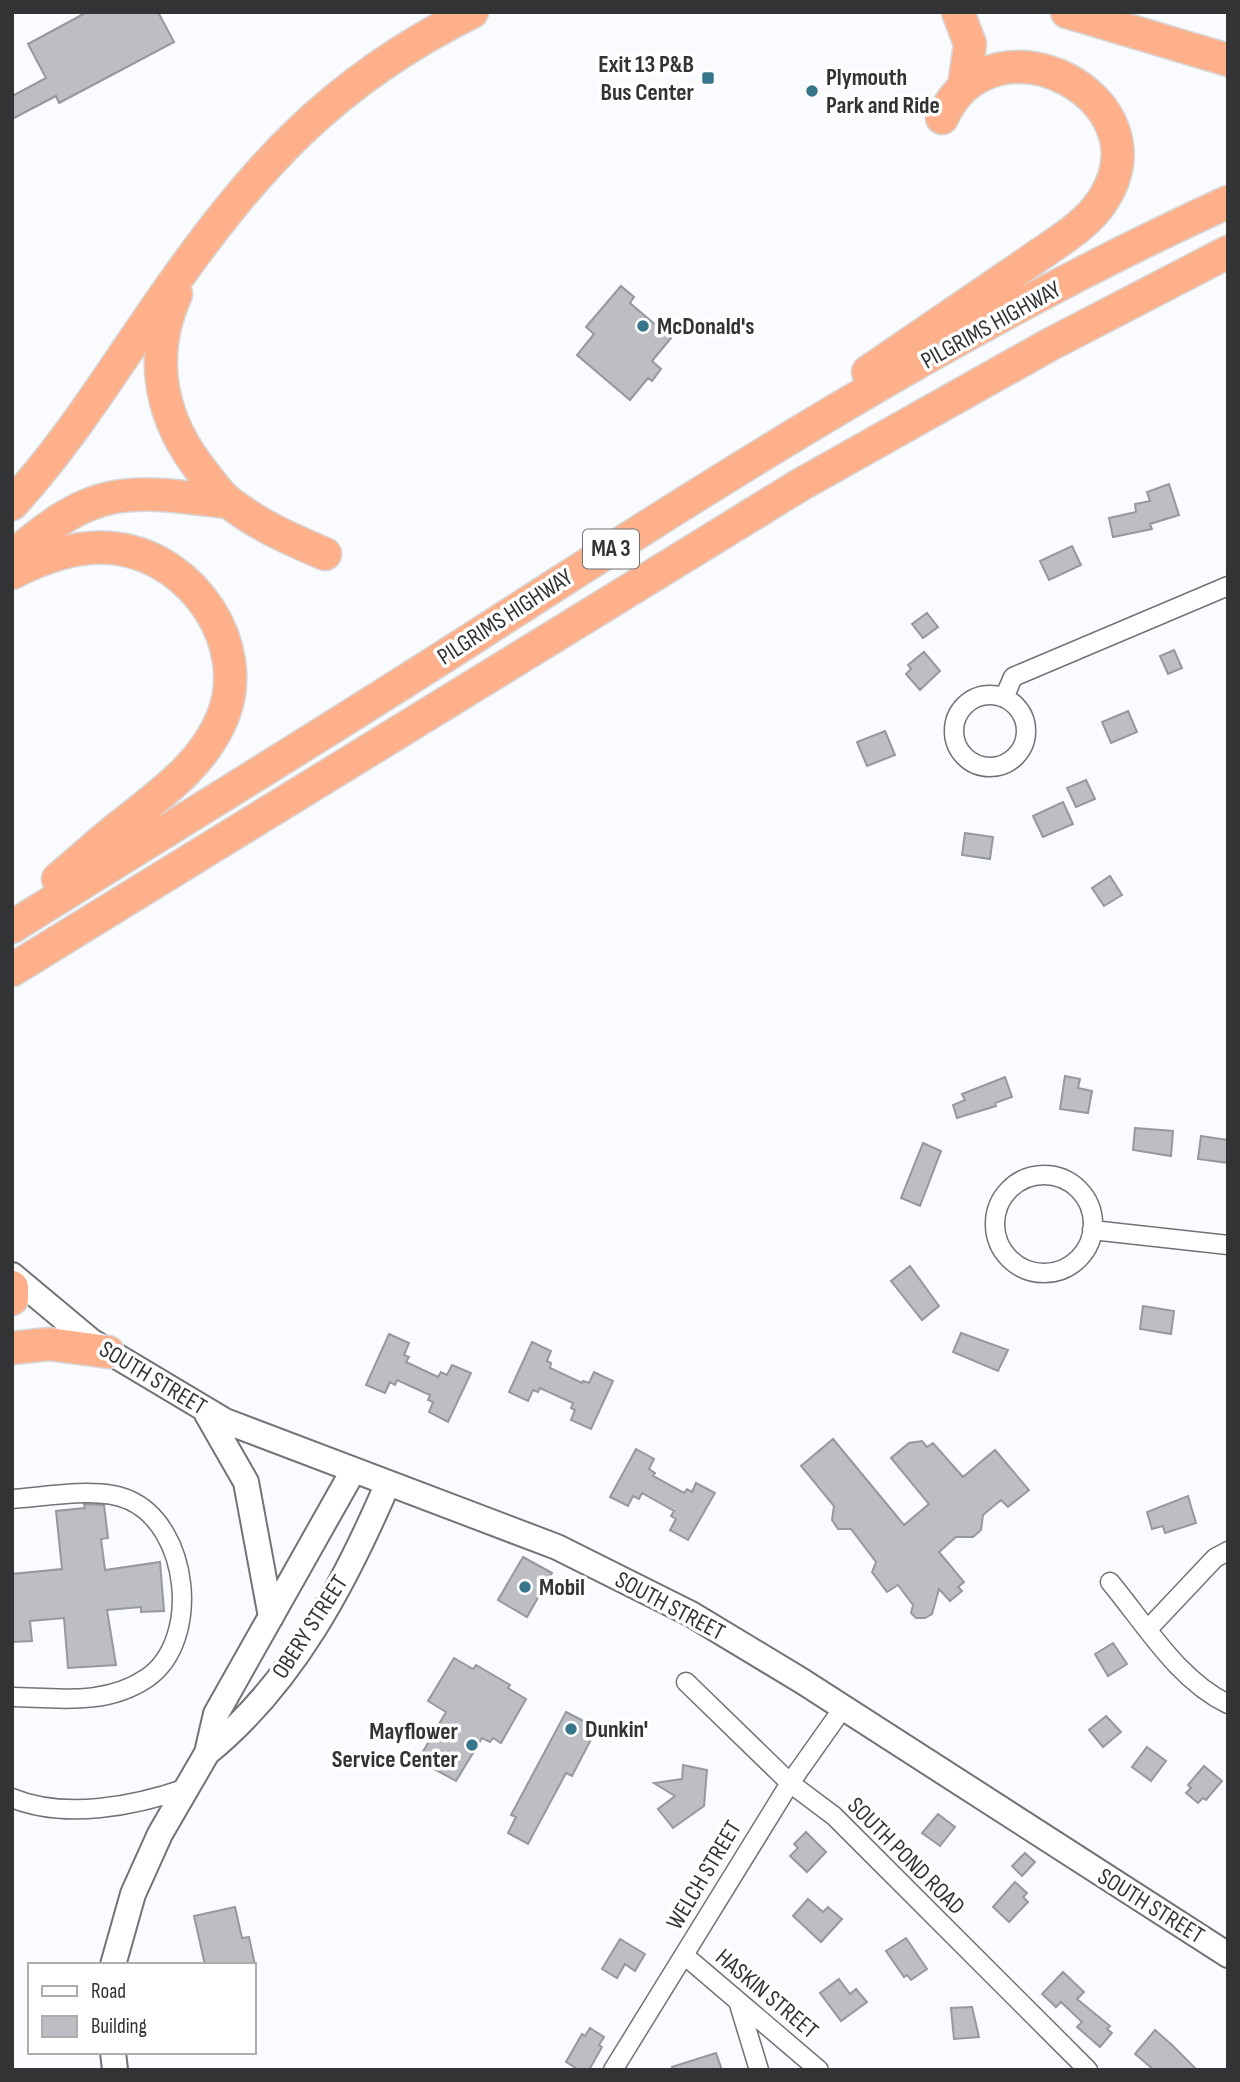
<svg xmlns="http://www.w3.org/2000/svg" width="1240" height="2082" font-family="'Sofia Sans Condensed',sans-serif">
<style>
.building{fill:#bcbec3;stroke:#95989c;stroke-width:2}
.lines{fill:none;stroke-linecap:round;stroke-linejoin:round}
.street-casing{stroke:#717377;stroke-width:21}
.secondary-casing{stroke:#717377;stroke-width:28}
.highway-casing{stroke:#d6d6d7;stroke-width:35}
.street{stroke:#fff;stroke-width:18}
.secondary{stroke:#fff;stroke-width:24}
.highway{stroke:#feb08a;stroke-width:32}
.poi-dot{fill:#37768a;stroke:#fff;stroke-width:2.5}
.labels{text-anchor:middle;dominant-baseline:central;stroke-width:7;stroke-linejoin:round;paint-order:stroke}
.shield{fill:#fff;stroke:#707072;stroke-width:2}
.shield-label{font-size:23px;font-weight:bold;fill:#323335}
.poi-label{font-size:24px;font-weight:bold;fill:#323335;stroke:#fff;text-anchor:start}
.street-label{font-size:24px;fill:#323335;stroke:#fff}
</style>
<rect width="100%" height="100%" fill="#fafbfe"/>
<path class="building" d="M87,12H158L174,42L59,103L56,96L12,119V96L46,78L28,44Z
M621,286L634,297L630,303L671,338L652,361L661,369L652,381L648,378L630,400L577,355L594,334L586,327Z
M1169,484L1179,515L1150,524L1152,529L1113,537L1109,518L1136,512L1135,504L1150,501L1147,492Z
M1072,546L1081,565L1049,580L1040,561Z
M927,613L938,627L923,638L912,624Z
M1174,650L1182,668L1168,674L1160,656Z
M924,652L940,671L920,690L906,674L911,669L908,665Z
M1128,711L1137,732L1111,743L1102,722Z
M885,731L895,755L867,766L857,742Z
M1086,780L1095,799L1076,807L1067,788Z
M1063,802L1073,824L1043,837L1033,816Z
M965,833L993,837L990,859L962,855Z
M1110,876L1122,895L1104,906L1092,888Z
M1065,1076L1080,1079L1078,1088L1092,1091L1088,1113L1060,1109Z
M1005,1077L1012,1097L995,1103L996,1106L957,1118L953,1105L965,1100L962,1094Z
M1135,1128L1173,1131L1171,1156L1133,1150Z
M1201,1136L1228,1140V1163L1198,1159Z
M923,1143L941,1151L920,1206L901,1198Z
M910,1266L939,1306L922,1320L891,1281Z
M1143,1306L1174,1311L1171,1334L1140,1329Z
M961,1333L1008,1350L998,1371L953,1352Z
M389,1334L409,1343L404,1355L409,1357L406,1362L438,1377L441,1372L447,1375L452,1365L471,1373L448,1422L429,1412L433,1402L428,1400L430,1395L397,1380L395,1385L390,1382L385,1393L366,1385Z
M532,1342L551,1351L547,1361L551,1363L550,1368L582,1383L583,1381L589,1383L594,1372L613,1381L591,1429L571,1420L575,1410L571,1408L573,1403L540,1388L538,1392L533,1390L528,1401L509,1392Z
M833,1439L904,1525L929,1504L891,1458L909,1443L922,1441L927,1447L933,1443L963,1477L995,1450L1029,1490L1008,1507L1001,1500L983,1515L981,1530L973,1537H956L939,1552L964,1582L958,1587L962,1591L950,1601L939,1589L932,1614L925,1618H916L911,1613L913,1605L898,1585L887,1592L872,1572L876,1562L851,1529H838L832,1520L834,1506L801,1466Z
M636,1449L654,1459L649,1469L655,1473L653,1476L684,1493L687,1489L692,1492L696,1483L715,1493L688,1540L670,1530L676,1519L671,1516L674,1511L642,1493L639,1499L633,1496L628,1506L610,1497Z
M1188,1496L1196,1523L1165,1533L1163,1526L1152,1529L1147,1512Z
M84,1504L104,1505L108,1538L101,1539L105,1570L160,1562L164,1611L141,1612V1607L107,1610L116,1665L68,1668L64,1618L30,1621L32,1641L12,1642V1574L62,1569L56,1511L85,1508Z
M523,1557L552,1573L527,1617L498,1600Z
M1113,1643L1127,1664L1108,1676L1095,1654Z
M454,1658L473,1669L476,1665L510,1685L508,1688L526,1699L501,1743L493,1738L490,1742L482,1738L456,1781L418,1760L446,1712L428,1701Z
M566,1712L597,1728L572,1776L566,1773L528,1844L508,1833L516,1817L511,1815Z
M1106,1716L1121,1732L1103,1747L1089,1730Z
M1147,1747L1166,1761L1151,1781L1132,1767Z
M683,1765L707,1770L704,1806L673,1828L658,1809L675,1796L654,1783L682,1779Z
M1204,1766L1222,1781L1206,1800L1203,1798L1198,1803L1186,1793L1191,1788L1188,1785Z
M938,1814L955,1827L940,1846L922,1833Z
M806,1832L826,1852L807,1872L790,1856L798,1848L794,1844Z
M1025,1853L1035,1862L1022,1876L1012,1866Z
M1015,1882L1027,1893L1023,1897L1028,1902L1009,1922L993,1907Z
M808,1899L823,1912L828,1907L842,1919L821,1942L793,1916Z
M235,1907L242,1938L249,1937L255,1965H205L194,1916Z
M906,1938L927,1969L911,1980L907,1975L904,1977L886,1951Z
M620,1939L645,1954L635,1971L625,1964L617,1978L602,1969Z
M1063,1972L1084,1992L1077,1999L1110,2026L1107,2029L1112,2033L1100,2047L1077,2027L1082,2022L1061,2002L1056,2007L1042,1994Z
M839,1979L850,1994L856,1989L867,2002L841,2021L820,1993Z
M972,2007L979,2037L954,2039L951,2008Z
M590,2028L604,2037L599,2045L602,2047L589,2070H579L566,2062L582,2034L585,2036Z
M1155,2030L1172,2045L1197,2070H1154L1135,2054Z
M716,2053L722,2070H673L672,2067Z"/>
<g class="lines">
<defs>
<path id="street" d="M954 731a36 36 0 1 1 72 0a36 36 0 1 1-72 0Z
M1004,698L1013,677L1228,586
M995 1224a49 49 0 1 1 98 0a49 49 0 1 1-98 0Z
M1092,1230L1228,1245
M12,1499C45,1497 99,1486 129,1500C189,1526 202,1640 147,1678C106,1706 58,1698 12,1697
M1110,1582C1145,1624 1178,1680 1228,1704
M1149,1628L1215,1558L1228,1551
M686,1682L790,1783L834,1816L1088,2070
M12,1798C65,1820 135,1806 187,1788
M684,1955L819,2070
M738,2001L759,2070
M613,2070L790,1783L843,1708"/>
<path id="secondary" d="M12,1275L91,1341L225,1421L557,1547L691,1614L802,1681L1228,1955
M207,1414L246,1482L271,1617
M207,1753C293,1683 345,1583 388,1483
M113,1965L133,1894L160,1834L207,1753L216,1714L353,1471
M113,2052L115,2070"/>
<path id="highway" d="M958,12L970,44L964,87
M1067,12L1228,60
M176,294C147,358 161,422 205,475C212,484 220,496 230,503C258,525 292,540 325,554
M868,372C920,336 973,300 1026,264C1052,245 1085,228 1103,200C1169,99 993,6 942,118
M12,504C72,439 117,363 168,291C256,166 333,81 472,12
M12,557C94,485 124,489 227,502
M12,573C45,556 82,543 119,549C193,560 251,644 223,716C204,764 162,793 123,824C101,841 80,861 58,879
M12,927C165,831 319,737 470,640C715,482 962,323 1228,202
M12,970L800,485L1049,345L1228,252
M12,1287V1299
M12,1348L49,1344L108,1352"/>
</defs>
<use href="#street" class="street-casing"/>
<use href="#secondary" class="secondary-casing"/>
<use href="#highway" class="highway-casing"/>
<use href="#street" class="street"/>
<use href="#secondary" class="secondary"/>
<use href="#highway" class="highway"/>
</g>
<g class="poi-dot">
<rect x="701" y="71" width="14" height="14" rx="3.5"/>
<circle cx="812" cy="91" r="7"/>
<circle cx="643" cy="326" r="7"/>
<circle cx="525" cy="1587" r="7"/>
<circle cx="571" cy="1729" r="7"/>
<circle cx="472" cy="1745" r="7"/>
</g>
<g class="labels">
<rect class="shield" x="583" y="529.5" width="56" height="39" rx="5"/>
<g class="shield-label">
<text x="611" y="549">MA 3</text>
</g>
<g class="poi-label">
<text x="694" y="64" text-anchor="end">Exit 13 P&amp;B<tspan x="694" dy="28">Bus Center</tspan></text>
<text x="826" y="77">Plymouth<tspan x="826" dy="28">Park and Ride</tspan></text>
<text x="657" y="326">McDonald's</text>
<text x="539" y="1587">Mobil</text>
<text x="585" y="1729">Dunkin'</text>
<text x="458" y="1731" text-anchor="end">Mayflower<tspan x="458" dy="28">Service Center</tspan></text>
</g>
<g class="street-label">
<text transform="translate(991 325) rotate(-29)">PILGRIMS HIGHWAY</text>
<text transform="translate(505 617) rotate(-33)">PILGRIMS HIGHWAY</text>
<text transform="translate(153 1378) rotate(31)">SOUTH STREET</text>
<text transform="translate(670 1606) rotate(28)">SOUTH STREET</text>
<text transform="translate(310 1627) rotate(-57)">OBERY STREET</text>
<text transform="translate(906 1856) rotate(45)">SOUTH POND ROAD</text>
<text transform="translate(704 1875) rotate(-59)">WELCH STREET</text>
<text transform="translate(1151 1906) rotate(32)">SOUTH STREET</text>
<text transform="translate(767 1994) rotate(40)">HASKIN STREET</text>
</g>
</g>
<rect width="1240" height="2082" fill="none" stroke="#323335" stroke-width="28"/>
<rect x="28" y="1963" width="228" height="91" fill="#ffffff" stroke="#adadae" stroke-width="2"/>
<rect x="42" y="1986" width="35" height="10" fill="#ffffff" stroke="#adadae" stroke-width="2"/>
<text x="91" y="1998" font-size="21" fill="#323335">Road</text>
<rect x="42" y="2016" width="35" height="21" fill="#bcbec3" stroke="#adadae" stroke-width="2"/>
<text x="91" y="2033" font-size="21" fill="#323335">Building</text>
</svg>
